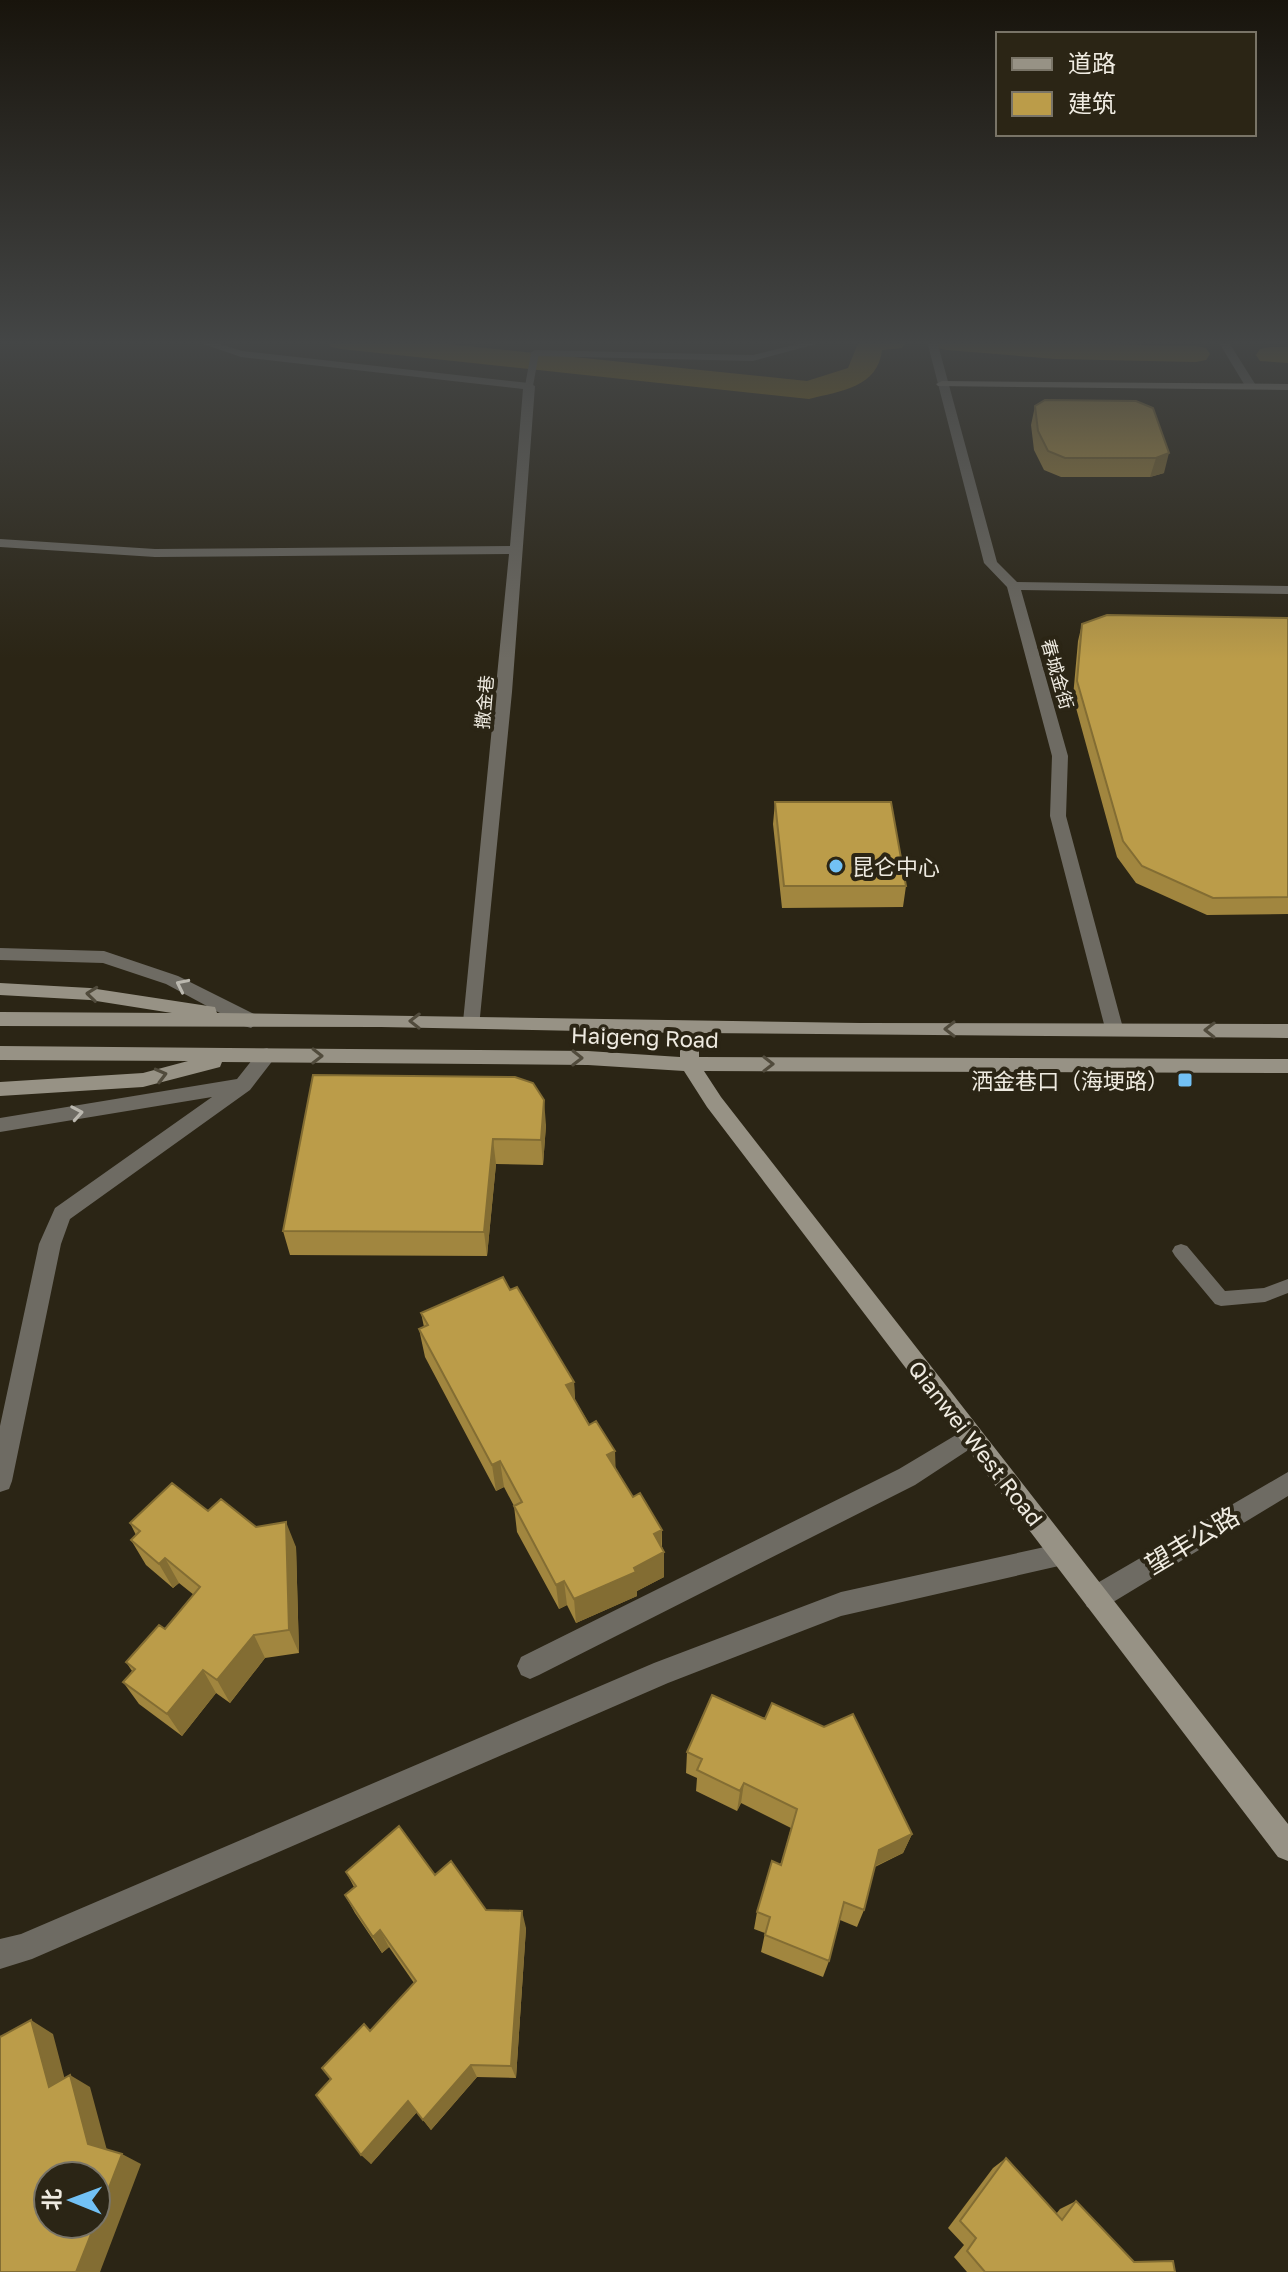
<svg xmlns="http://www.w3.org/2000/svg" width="1288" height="2272" font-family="'Golos Text','Noto Sans SC',sans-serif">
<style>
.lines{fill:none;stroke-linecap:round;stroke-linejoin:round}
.river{fill:#8c6e0f;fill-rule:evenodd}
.lane{fill:#6e6b63;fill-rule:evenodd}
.street{fill:#6e6b63;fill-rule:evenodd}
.secondary{fill:#979285;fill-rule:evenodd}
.wall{fill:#a1863f}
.shaded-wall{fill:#836d33}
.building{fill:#bb9c49;stroke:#836d33;stroke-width:2}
.oneway{stroke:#bbb8af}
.oneway2{stroke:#514b3c}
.poi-dot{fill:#72c1f5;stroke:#2b2515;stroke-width:3}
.labels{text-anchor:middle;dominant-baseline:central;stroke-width:8;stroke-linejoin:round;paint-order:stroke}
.far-street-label{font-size:18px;fill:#efebe1;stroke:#2b2515}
.poi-label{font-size:22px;fill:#efebe1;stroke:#2b2515;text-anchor:start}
.street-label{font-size:22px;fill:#efebe1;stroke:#2b2515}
.near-street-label{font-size:26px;fill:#efebe1;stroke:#2b2515}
</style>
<rect width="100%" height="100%" fill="#2b2515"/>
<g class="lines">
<path class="river" d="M327,341H419L807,381L848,368L859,341L906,342L902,348L882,350C878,387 841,391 809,399L341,349L331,347Z
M934,341L1196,346L1206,348L1210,354L1206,360L1196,362L1056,359L947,350L937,348Z
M1270,347H1288V363L1260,361L1256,355L1260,349Z"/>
<path class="lane" d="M535,350L539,353L533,386L529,389L525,386L531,353Z
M1181,1244L1187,1246L1225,1291L1264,1288L1288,1279V1293L1265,1302L1221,1306L1215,1304L1175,1256L1172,1251L1175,1246Z"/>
<path class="street" d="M195,341H210L242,351L529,383L535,386L512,692L479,1027H465L463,1022L509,554L155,557L0,547V539L155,549L510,546L523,389L241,357Z
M810,341H827L753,361L535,356L530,353L535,350L753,355Z
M927,341H937L997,562L1017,582L1288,586V594L1021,590L1068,756L1066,816L1123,1028L1114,1035L1105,1028L1050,816L1052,756L1007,587L984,563Z
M1218,341H1228L1257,387L1255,389H1247Z
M0,948L104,951L178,976L258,1016L260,1021L251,1028L244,1026L166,984L103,963L0,960Z
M267,1048L277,1055L250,1090L70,1219L61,1244L12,1481L9,1489L0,1492V1426L39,1244L55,1208L212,1097L0,1132V1118L237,1079L260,1050Z
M971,1426L979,1429L983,1436L979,1443L915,1485L539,1675L530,1679L521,1675L517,1666L521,1657L899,1469Z
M1288,1472V1496L1105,1607L1096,1610L1087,1607L1083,1598L1087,1589Z
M1063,1543L1072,1547L1075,1555L1072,1563L841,1616L668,1683L32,1959L0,1969V1939L21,1934L654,1663L841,1592Z"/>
<path class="secondary" d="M942,381L1288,384V390L938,386L936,384Z
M0,983L90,988L208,1006L215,1007L217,1013L860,1023L1288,1024V1038L699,1033V1057L1288,1059V1073L704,1071L721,1097L1288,1824V1861L1278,1857L707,1107L684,1071L588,1065L222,1062L220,1067L143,1087L0,1096V1082L143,1073L188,1061L0,1060V1046L588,1051L680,1057V1033L381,1027L0,1026V1012L172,1013L90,1000L0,995Z"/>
</g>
<path class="wall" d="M1136,401L1164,473L1150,477H1061L1044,470L1034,450L1031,425L1035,406Z
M1288,618V914L1207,915L1136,883L1117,857L1073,697L1078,641L1082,624Z
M775,802L906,886L903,907L782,908L773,824Z
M515,1077L546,1125L543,1165L496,1164L487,1256L290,1255L283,1231Z
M510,1290L574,1382L575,1400L633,1497L662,1530V1547L664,1552V1577L637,1591V1596L576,1623L567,1605L559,1609L517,1532L514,1506L504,1487L496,1491L425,1357L419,1329L424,1327L421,1313Z
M208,1511L256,1527L296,1547L299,1653L265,1658L230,1703L216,1693L182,1736L139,1704L123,1682L132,1671L126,1662L165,1629L194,1595L179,1583L173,1588L146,1565L131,1540L136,1535L130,1523Z
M687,1752L912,1834L903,1853L875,1867L864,1910L857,1927L840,1920L829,1961L823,1977L761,1952L765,1933L754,1929L757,1912L781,1865L791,1828L741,1803L737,1811L696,1791L697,1778L686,1773Z
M346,1872L435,1875L486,1910L526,1928L516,2078L477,2077L431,2130L417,2112L371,2164L331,2079L370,2031L414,1983L389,1947L382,1953L355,1913L345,1895L354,1887Z
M1006,2158L1056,2214L1060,2209L1076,2201L1134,2262L1175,2272H967L954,2257L964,2245L948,2228L993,2168Z"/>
<path class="shaded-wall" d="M1169,453L1164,473L1150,477L1156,458Z
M544,1100L546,1125L543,1165L541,1140Z
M493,1139L496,1164L487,1256L484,1232Z
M574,1382L575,1409L566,1385Z
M615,1451L616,1478L607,1455Z
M500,1461L504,1487L496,1491L492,1465Z
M286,1522L296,1547L299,1653L289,1630Z
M662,1530L661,1553L664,1552V1577L637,1591V1596L576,1623L574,1599L634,1568L654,1534Z
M165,1558L179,1583L173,1588L159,1564Z
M564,1581L567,1605L559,1609L556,1585Z
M254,1635L265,1658L230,1703L217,1680Z
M203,1670L216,1693L182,1736L167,1714Z
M744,1783L741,1803L737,1811L740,1791Z
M912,1834L903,1853L871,1868L879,1850Z
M522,1911L526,1928L516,2078L511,2066Z
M380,1930L389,1947L382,1953L373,1937Z
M31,2020L53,2034L70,2099L49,2087Z
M471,2065L477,2077L431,2130L423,2120Z
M70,2075L90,2087L108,2154L88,2144Z
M408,2101L417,2112L371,2164L361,2155Z
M122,2154L141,2164L100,2272H76L95,2224H96V2221Z"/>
<path class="building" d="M1045,400L1136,401L1153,408L1169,453L1156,458H1065L1048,451L1038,431L1035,406Z
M1107,615L1288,618V897L1213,898L1142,866L1123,841L1077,681L1082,624Z
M775,802H891L906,886H784Z
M313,1075L515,1077L533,1083L544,1100L541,1140L493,1139L484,1232L283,1231Z
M503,1277L510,1290L517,1287L574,1382L566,1385L589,1425L596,1421L615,1451L607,1455L633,1497L640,1493L662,1530L654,1534L664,1552L634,1568L636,1572L574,1599L564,1581L556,1585L514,1506L522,1502L500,1461L492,1465L419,1329L428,1325L421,1313Z
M172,1483L208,1511L221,1499L256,1527L286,1522L289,1630L254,1635L217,1680L203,1670L167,1714L123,1682L135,1669L126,1662L159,1625L165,1629L200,1587L165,1558L159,1564L131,1540L140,1531L130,1523Z
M712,1695L765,1719L772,1703L824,1727L853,1714L912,1834L879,1850L864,1910L844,1902L829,1961L765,1935L770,1917L757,1912L772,1861L781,1865L797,1809L744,1783L740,1791L697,1770L702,1759L687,1752Z
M399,1826L435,1875L451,1861L486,1910L522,1911L511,2066L471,2065L423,2120L408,2101L361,2155L316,2095L331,2079L322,2068L364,2024L370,2031L416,1981L380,1930L373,1937L345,1895L356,1886L346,1872Z
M31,2020L49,2087L70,2075L88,2144L122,2154L96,2221V2176H48V2224H95L76,2272H0V2037Z
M1006,2158L1062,2220L1076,2201L1134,2262L1173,2261L1175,2272H985L967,2251L976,2238L960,2221Z"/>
<defs><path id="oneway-chevron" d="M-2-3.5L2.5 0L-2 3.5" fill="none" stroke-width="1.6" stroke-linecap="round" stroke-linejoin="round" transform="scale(2)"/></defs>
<g class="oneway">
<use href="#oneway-chevron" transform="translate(182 985) rotate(-154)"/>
<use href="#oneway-chevron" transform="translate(77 1113) rotate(-10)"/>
</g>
<g class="oneway2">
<use href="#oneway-chevron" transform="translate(92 994) rotate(-174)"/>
<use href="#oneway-chevron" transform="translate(415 1021) rotate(-179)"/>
<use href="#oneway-chevron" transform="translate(950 1029) rotate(180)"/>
<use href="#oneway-chevron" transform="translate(1210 1030) rotate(-179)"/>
<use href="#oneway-chevron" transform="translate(317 1056) rotate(1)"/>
<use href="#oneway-chevron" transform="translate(577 1058) rotate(1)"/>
<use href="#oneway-chevron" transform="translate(768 1064)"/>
<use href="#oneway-chevron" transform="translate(161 1075) rotate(-15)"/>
</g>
<linearGradient id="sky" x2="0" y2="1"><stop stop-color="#18140c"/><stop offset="0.52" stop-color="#444646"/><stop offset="1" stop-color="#444646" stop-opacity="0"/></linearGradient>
<rect width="1288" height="659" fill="url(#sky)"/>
<g class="poi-dot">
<circle cx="836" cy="866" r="8"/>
<rect x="1177" y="1072" width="16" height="16" rx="4"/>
</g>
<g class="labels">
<g class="far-street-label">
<text transform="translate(1058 674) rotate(74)">春城金街</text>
<text transform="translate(484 702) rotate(-85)">撒金巷</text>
</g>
<g class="poi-label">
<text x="852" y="866">昆仑中心</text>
<text x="1169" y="1080" text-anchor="end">洒金巷口（海埂路）</text>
</g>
<g class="street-label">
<text transform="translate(645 1037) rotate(2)">Haigeng Road</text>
<text transform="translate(976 1443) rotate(52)">Qianwei West Road</text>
</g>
<g class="near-street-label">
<text transform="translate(1192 1540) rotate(-31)">望丰公路</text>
</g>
</g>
<rect x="996" y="32" width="260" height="104" fill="#2b2515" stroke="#797467" stroke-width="2"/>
<rect x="1012" y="58" width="40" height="12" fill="#979285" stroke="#797467" stroke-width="2"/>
<text x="1068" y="72" font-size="24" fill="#efebe1">道路</text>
<rect x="1012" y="92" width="40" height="24" fill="#bb9c49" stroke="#797467" stroke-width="2"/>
<text x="1068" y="112" font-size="24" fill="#efebe1">建筑</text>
<g transform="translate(72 2200) rotate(271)"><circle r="38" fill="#2b2515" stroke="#797467" stroke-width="2"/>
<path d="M0-6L14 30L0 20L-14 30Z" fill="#72c1f5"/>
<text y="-12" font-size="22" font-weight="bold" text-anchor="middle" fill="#efebe1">北</text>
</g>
</svg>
